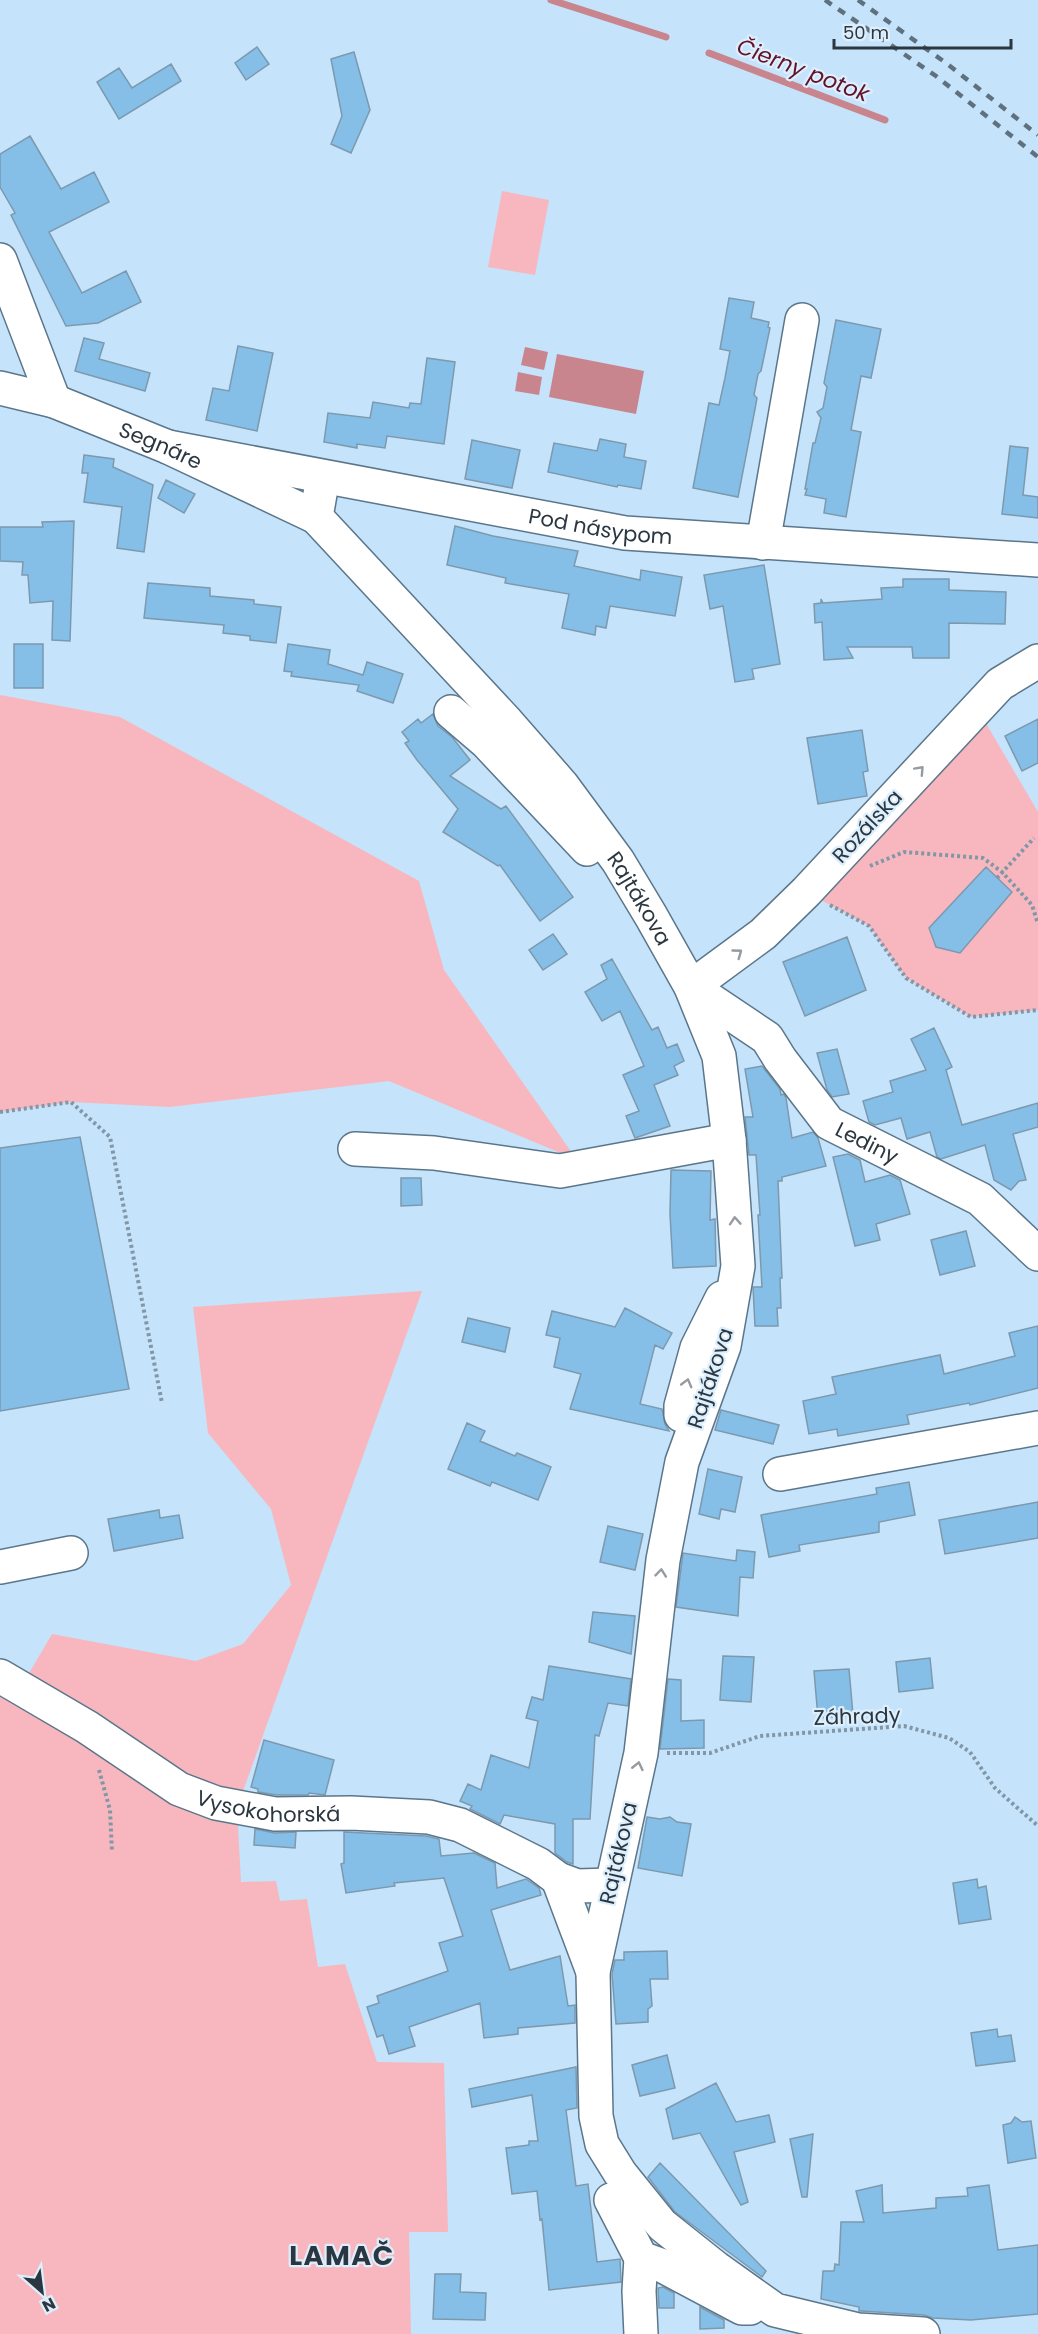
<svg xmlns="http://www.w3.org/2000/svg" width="1038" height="2334" font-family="Poppins,sans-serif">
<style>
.green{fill:#f8b7be}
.water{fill:#c8858d}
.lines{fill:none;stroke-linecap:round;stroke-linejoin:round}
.stream{stroke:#c8858d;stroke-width:7}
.building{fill:#85bfe8;stroke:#7c99ae;stroke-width:1.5}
.minor-casing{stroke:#5b768a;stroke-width:36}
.path{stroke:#8197a8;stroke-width:4;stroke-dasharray:3 3;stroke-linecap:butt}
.minor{stroke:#fff;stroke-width:33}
.rail{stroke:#5f717f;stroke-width:4.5;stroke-dasharray:8 8;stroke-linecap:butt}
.oneway{stroke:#959ba0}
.labels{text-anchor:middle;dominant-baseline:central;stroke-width:4.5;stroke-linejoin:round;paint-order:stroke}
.street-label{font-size:21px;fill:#2b3740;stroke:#ddeffd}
.water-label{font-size:22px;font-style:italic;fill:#631227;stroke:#ddeffd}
.district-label{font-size:27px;font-weight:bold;letter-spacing:1.5px;fill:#2b3740;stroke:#ddeffd}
</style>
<rect width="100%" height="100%" fill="#c5e3fa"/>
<path class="green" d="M502,191L549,200L535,275L488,267Z
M0,695L120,717L419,881L444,970L577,1160L389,1081L170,1107L71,1102L0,1112Z
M977,708L1038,812V1010L971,1017L906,978L869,926L806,892Z
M422,1291L237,1808L241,1882L276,1881L280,1901L307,1899L318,1967L345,1964L377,2062L444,2063L448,2232H409L411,2334H0V1676L21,1687L52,1634L196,1661L243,1644L291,1585L271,1509L208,1433L193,1307Z"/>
<path class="water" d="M525,347L548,352L544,370L521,365Z
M557,354L644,371L636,414L549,397Z
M518,372L542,377L539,395L515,391Z"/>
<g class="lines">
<path class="stream" d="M551,0L666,37
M709,53L885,120"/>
</g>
<path class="building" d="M257,47L269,64L246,80L235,63Z
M354,52L370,110L351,153L331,144L342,116L331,59Z
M171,64L181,81L119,119L97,82L119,68L132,88Z
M30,136L61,189L94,172L109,202L49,232L82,293L126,271L141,302L98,323L66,326L11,215L15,213L0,187V154Z
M729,298L754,302L751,318L769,322L768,327L770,328L761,371L758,374L754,395L757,398L755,409L738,497L693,488L709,403L719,405L725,378L730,351L720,349Z
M836,320L881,329L871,378L861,376L851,430L861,432L846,517L824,513L826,499L805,495L807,489H805L813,443H815L821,418L817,412L823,408L827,387L824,383Z
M84,338L104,343L99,359L150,373L145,391L75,371Z
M238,346L273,353L257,431L206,420L213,388L229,391Z
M427,358L455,362L444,444L387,436L385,448L357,444V448L324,442L328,413L370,418L373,402L409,408L410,403L421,404Z
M600,439L626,444L624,457L646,461L641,489L618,485L617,487L548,472L554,443L597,451Z
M472,440L520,450L512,488L465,479Z
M1010,446L1028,448L1023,495L1038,497V518L1002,514Z
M84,455L114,459L113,467L153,485L144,552L117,548L122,507L84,502L88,473H82Z
M166,480L195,494L184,513L158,498Z
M74,521L70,641L52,640L53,601L30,603L28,575H22L23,562L0,561V527H43L42,522Z
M455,526L493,536L578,551L574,566L640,580L641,570L682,577L675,616L610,606L606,628L596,626L595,635L562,628L569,594L505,583L506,578L447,565Z
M764,565L780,664L752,669L754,679L735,682L723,606L710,609L704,575Z
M903,579H949V590L1006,592L1005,624L949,623V658H913L912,647H847L853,658L824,660L822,622L815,623L814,604L821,603V599L823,603L882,599L881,588L903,587Z
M148,583L210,588V596L254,600V604L281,607L276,643L250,640V636L223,633L224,625L144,618Z
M14,644H43V688H14Z
M288,644L330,650L328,664L363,675L367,662L403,674L393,703L357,691L359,685L291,676L292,672L284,671Z
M433,714L438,726L452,737L470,760L450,776L501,809L506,806L573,897L540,921L500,865L498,866L443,832L458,809L417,760L405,743L409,741L402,732L418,719L421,723Z
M1038,719V763L1022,771L1005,736Z
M862,730L868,771L863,772L867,796L818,804L807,738Z
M986,867L1012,892L960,953L936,947L929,928Z
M553,934L567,954L543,970L529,950Z
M847,937L866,990L805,1016L783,962Z
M612,959L652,1030L658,1027L667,1048L677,1044L684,1061L674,1066L678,1075L654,1085L670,1126L635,1138L626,1116L639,1111L623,1075L644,1066L620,1011L602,1021L585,992L607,979L601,965Z
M934,1028L952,1067L946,1070L962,1125L1038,1103V1127L1013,1134L1026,1180L1019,1181L1011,1190L994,1180L985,1145L941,1159L937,1157L930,1132L907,1139L901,1118L875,1125L869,1122L863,1101L893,1092L890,1081L926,1070L911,1039Z
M837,1049L849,1094L832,1097L827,1090L817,1053Z
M762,1066L780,1089L781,1095L784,1094L786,1098L792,1138L813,1132L818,1138L826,1166L782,1177V1181H778L782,1278H780L781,1308H777L778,1326H755L753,1287H762L758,1215H760L756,1155H749L745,1117H753L745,1069Z
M80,1137L129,1389L0,1411V1148Z
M848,1154L860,1160L865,1182L890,1175L900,1180L910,1214L876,1224L880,1240L855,1246L833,1157Z
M671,1170L711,1171L710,1220L715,1219L716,1266L673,1268L670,1214Z
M401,1178H421L422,1205L401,1206Z
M966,1231L975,1266L940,1275L931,1240Z
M625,1308L672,1333L663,1349L655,1345L640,1404L662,1409L665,1424L669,1431L570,1409L581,1374L554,1367L560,1338L546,1335L552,1311L615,1327Z
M468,1318L510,1328L505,1352L462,1342Z
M1038,1326V1388L970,1405L969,1403L907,1415L909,1424L838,1436L837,1429L809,1434L803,1401L836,1394L832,1377L940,1355L944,1374L1015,1356L1009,1333Z
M721,1410L779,1425L773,1444L715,1430Z
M467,1423L485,1431L480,1441L515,1456L517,1453L551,1467L538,1500L492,1482L490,1486L448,1469Z
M708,1469L742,1477L735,1512L721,1509L719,1519L699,1514Z
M909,1482L915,1515L879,1522V1532L799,1545L800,1551L769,1557L761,1515L877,1494L876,1488Z
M1038,1502V1538L945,1554L939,1520Z
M159,1510L160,1518L179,1515L183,1538L114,1551L108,1519Z
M608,1526L643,1534L635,1570L600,1562Z
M737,1550L755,1552L753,1578L740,1577L738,1616L676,1607L683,1553L736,1561Z
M593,1612L635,1616L631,1654L589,1642Z
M723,1656L754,1657L751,1702L720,1700Z
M930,1658L933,1688L899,1692L896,1662Z
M549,1666L631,1679L628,1706L608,1703L599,1736L595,1735L590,1819H573V1864L567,1862L555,1853V1824L504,1815L500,1824L470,1809L472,1806L460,1801L468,1784L481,1790L491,1755L529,1768L538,1721L526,1718L532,1697L543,1700Z
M849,1669L853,1715L818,1718L814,1671Z
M668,1679L681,1680V1721L704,1720V1748L660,1749Z
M264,1740L334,1760L325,1795L309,1793L308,1795H277L258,1792V1789L251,1787Z
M647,1817L660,1819L670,1817L677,1822L691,1824L682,1876L638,1868Z
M255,1829L275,1833L296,1832L295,1848L254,1845Z
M344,1832L426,1836L439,1839L441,1856L474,1853L495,1863L497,1888L526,1879L539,1888L541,1895L491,1910L510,1970L560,1956L568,2006L575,2005V2023L518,2028V2034L484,2038L480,2003L409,2027L415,2046L389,2054L383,2035L377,2037L367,2007L379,2003L377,1996L448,1971L439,1943L463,1936L444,1878L394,1883L395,1886L346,1893L341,1864L344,1863Z
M977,1879L978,1888L986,1886L991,1919L959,1924L953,1883Z
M667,1951L668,1979H650L652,2006L648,2009V2022L616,2024L612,1974L615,1960H624V1952Z
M997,2029L998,2037L1011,2035L1015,2061L976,2066L971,2033Z
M667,2055L675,2088L640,2096L632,2065Z
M576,2067L577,2108L566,2110L576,2186L588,2184L597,2262L620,2259L621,2282L549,2290L542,2219L540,2220L537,2191L512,2194L506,2148L529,2145V2141H538L532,2095L472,2107L469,2089Z
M716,2083L736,2122L769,2115L775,2142L734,2152L748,2202L741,2205L700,2133L673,2139L666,2109Z
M1015,2117L1022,2122L1031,2121L1036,2158L1008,2163L1003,2125L1011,2123Z
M813,2134L807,2197H802L790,2139Z
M660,2163L766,2271L762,2277L675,2212L648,2177Z
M882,2185L883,2213L936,2208V2198L968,2196L967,2188L989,2185L998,2250L1038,2245V2314L971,2320L933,2318L924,2315L861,2311H859V2307L821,2299L823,2271H834L835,2264L839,2265L841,2222H864L856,2191Z
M435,2274H461L460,2292L486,2293L485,2320L433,2319Z
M663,2287L674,2293V2308H659L658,2288Z
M700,2307L724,2320V2328L700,2329Z"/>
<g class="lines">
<defs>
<g id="minor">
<path d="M0,260L54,401"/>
<path id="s1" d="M0,388L54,401L168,447L316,517"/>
<path id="s2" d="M168,447L625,533L1038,560"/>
<path id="s3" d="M323,477L316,517L507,722L562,785L618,861L651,916L691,987L719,1056L729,1140L738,1266L724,1346L682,1462L663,1560L641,1753L593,1972L596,2116L602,2144L620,2173L662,2225L716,2268L775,2310L858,2330L923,2334"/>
<path d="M763,543L802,320"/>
<path id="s4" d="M1038,661L1000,684L806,892L763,934L691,987L767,1038L780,1059L829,1123L980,1199L1038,1254"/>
<path d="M451,712L486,742L587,849"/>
<path d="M355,1149L434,1153L560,1171L729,1140"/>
<path d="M681,1415V1406L697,1348L722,1298"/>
<path d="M780,1474L1038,1428"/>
<path d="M0,1567L71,1553"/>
<path id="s5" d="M0,1676L87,1727L179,1789L216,1803L275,1814L351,1813L429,1817L460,1825L538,1864L558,1879L577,1886L611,1885"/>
<path d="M558,1879L593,1972"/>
<path d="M611,2200L641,2258L663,2266L742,2308H750"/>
<path d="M641,2258L639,2291L641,2334"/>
</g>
</defs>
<use href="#minor" class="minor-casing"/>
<path class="path" d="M870,866L904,852L983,858L1002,872L1032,905L1038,924
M997,878L1034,838
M830,905L869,926L906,978L971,1017L1038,1010
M0,1112L71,1102L110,1137L162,1403
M667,1753H710L760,1736L904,1726L949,1738L970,1752L995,1788L1038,1826
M99,1770L110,1810L112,1852"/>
<use href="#minor" class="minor"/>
<path class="rail" d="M825,0L936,76L1038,157
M858,0L946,63L1038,135"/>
</g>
<defs><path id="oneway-chevron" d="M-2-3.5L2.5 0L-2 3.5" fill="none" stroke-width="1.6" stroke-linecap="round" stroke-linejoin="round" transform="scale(1.5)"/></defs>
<g class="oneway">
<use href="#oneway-chevron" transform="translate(920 770) rotate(-47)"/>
<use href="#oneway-chevron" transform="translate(738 953) rotate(-36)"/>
<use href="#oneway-chevron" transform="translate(735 1221) rotate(-94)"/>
<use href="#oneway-chevron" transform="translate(687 1383) rotate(-75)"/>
<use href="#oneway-chevron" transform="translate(661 1573) rotate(-84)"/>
<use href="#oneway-chevron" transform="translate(638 1766) rotate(-77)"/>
</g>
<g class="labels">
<g class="street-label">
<text stroke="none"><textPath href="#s1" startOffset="171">Segnáre</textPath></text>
<text stroke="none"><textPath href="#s2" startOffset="440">Pod násypom</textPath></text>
<text transform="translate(867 826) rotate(-47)">Rozálska</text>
<text stroke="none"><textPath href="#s3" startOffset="542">Rajtákova</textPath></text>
<text stroke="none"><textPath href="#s4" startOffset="718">Lediny</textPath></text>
<text transform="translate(710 1378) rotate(-72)">Rajtákova</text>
<text transform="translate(857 1716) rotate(-2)">Záhrady</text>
<text stroke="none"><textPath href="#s5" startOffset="304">Vysokohorská</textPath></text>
<text transform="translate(618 1853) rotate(-77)">Rajtákova</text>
</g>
<g class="water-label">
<text transform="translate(803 70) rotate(21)">Čierny potok</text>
</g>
<g class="district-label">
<text x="342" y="2255">LAMAČ</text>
</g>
</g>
<g transform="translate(42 2292) rotate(152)" stroke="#ddeffd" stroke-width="4.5" paint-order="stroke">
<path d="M0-4.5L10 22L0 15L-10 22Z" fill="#2b3740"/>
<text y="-9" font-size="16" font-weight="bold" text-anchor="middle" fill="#2b3740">N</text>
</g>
<path d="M834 39v9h177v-9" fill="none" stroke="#2b3740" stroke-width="3"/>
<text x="843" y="39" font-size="18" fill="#2b3740" stroke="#ddeffd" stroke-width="4.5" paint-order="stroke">50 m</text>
</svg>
